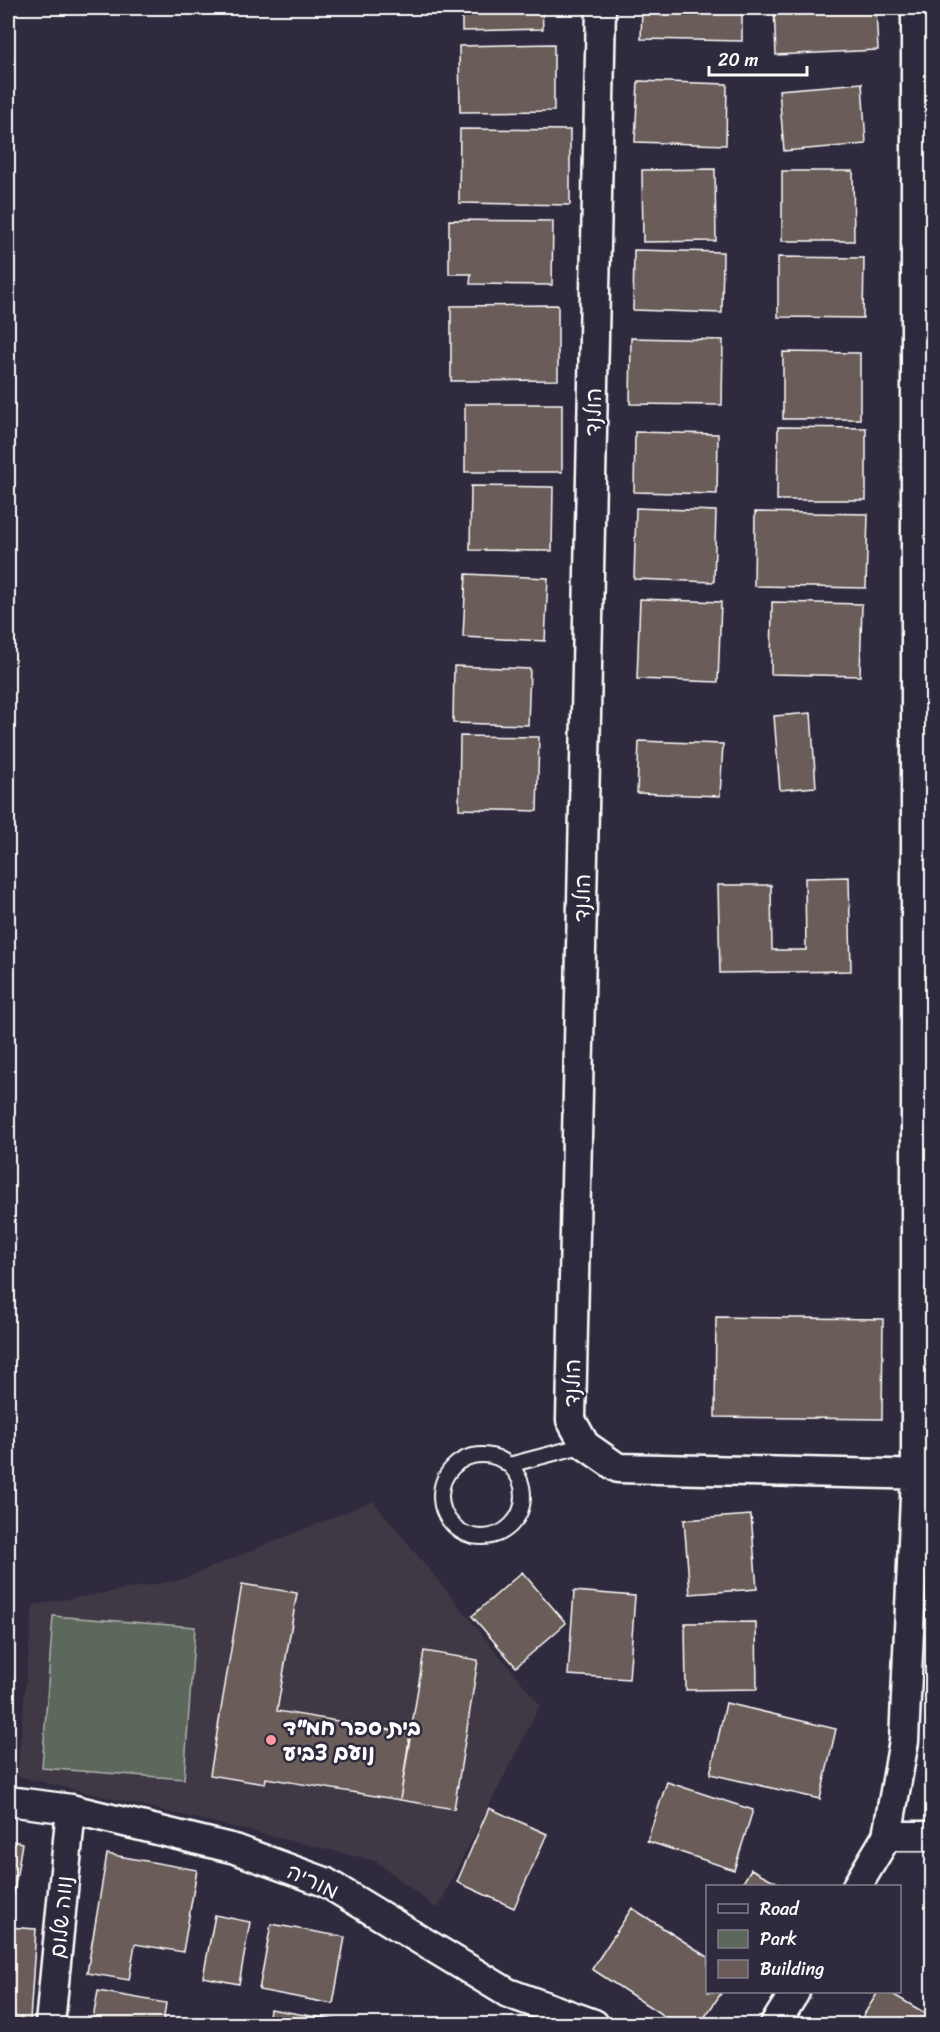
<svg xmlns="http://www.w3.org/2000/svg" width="940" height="2032" font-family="Sriracha,'Playpen Sans Hebrew',sans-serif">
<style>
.built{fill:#413945}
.green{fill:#5c675c;stroke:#aeb3ae;stroke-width:1.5}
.building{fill:#6b5c59;stroke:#fff;stroke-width:1.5}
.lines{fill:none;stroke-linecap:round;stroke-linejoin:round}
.service-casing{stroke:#fff;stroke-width:18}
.minor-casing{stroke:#fff;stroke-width:33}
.service{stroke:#2f2a3d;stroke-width:14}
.minor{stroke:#2f2a3d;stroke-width:28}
.poi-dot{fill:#ff9aa2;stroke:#2f2a3d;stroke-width:2}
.labels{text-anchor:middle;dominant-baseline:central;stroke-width:5;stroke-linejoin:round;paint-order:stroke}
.street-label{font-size:22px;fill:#fff;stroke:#2f2a3d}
.poi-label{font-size:22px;font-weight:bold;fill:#fff;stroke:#2f2a3d;text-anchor:start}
</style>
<rect width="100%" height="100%" fill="#2f2a3d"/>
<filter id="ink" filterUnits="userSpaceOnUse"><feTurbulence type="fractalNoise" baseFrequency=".0167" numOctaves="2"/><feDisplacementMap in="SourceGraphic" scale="12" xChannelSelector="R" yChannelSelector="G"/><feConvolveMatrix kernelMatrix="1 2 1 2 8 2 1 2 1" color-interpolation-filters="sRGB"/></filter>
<g filter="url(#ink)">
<path class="built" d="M373,1501L540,1705L437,1909L376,1861L17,1776L33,1605L180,1580Z"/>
<path class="green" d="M53,1616L195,1627L184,1779L42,1768Z"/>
<path class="building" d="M462,8H542L543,29L462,31Z
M642,8H742V41L641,39Z
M774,8H876L878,50L776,55Z
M554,44V111L460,112L459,46Z
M638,81L727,84L726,145L635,142Z
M862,83L866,144L784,151L779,90Z
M460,129L570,130V205L459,203Z
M715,169L716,241L643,242L642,170Z
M782,171H853L854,241H782Z
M449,220L553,221L552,285L470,284L471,274H449Z
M634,250L723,252L722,313L633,310Z
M778,257L864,258L863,318L778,317Z
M558,305V380L451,381V306Z
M631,338L723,340L722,405L630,404Z
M783,352L860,353V419H783Z
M465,404H562V472H465Z
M778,427L866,428V500H777Z
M635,432L718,434L717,494L634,492Z
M471,486L553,487L552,551L470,550Z
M636,508L716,511L714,582L634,579Z
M755,512L868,514L866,588L754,586Z
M466,574L548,578L545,641L463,637Z
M640,599L721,602L718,682L637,679Z
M772,602L862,604L860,676L771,674Z
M454,666L530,669L528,725L453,723Z
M811,713L816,787L780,790L774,716Z
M460,736L539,737L537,811L459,809Z
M639,741L723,744L720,796L637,793Z
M849,877L851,971L720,973L718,885H771L772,950H806L805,878Z
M716,1317L883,1319L882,1419L715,1417Z
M751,1515L757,1589L690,1594L684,1520Z
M522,1572L566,1623L516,1667L472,1616Z
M242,1584L297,1593L277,1711L410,1733L400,1800L266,1778L265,1784L210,1775Z
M574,1591L635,1596L629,1679L568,1675Z
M756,1622L757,1689L686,1690L685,1623Z
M424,1651L478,1660L454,1809L400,1800Z
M726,1703L836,1729L820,1799L710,1774Z
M667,1782L753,1810L734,1870L647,1841Z
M489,1808L547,1834L514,1908L457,1882Z
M8,1840L22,1843L13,1898L8,1897Z
M107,1854L197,1870L183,1952L135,1944L129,1980L87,1973Z
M751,1869L784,1886H741Z
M632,1908L708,1957V1992H722L700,2024H676L592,1969Z
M215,1915L250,1922L239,1984L203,1977Z
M271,1924L345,1937L333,2004L259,1990Z
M8,1927L36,1929L30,2020L8,2018Z
M98,1991L166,2003L163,2024H92Z
M878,1992H889L932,2017V2024H858Z
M270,2009L341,2021L340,2024H268Z"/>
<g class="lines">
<defs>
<path id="service" d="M441 1496a41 41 0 1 1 82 0a41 41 0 1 1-82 0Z
M509,1465L585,1445"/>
<path id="minor" d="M601,8L571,1420L585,1445L618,1468L932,1475
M8,1801L71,1809L235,1849L325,1882L508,1993L594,2024
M887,1836H932
M857,1886L887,1836L904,1741L916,1475V8
M50,2024L71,1809
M775,2024L795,1992"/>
</defs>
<use href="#service" class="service-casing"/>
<use href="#minor" class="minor-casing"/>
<use href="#service" class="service"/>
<use href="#minor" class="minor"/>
</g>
</g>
<circle class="poi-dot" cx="271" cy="1740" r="6"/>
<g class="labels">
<g class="street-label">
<text transform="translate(593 412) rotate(-89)">הולנד</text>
<text transform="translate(582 898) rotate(-89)">הולנד</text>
<text transform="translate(572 1383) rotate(-89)">הולנד</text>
<text transform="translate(313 1881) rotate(25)">מוריה</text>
<text transform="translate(61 1917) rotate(-85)">נווה שלום</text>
</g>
<g class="poi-label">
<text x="283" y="1727">בית ספר חמ"ד<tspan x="283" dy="25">נועם צביע</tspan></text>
</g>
</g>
<rect width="940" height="2032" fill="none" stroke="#2f2a3d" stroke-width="30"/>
<rect x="15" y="15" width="910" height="2002" fill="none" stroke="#fff" stroke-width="2" filter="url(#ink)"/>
<rect x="706" y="1885" width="195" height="108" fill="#2f2a3d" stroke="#827f8b" stroke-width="1.5"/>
<rect x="718" y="1904" width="30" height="9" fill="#2f2a3d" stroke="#827f8b" stroke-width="1.5"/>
<text x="760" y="1915" font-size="18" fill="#ffffff">Road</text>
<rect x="718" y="1930" width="30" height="18" fill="#5c675c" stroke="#827f8b" stroke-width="1.5"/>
<text x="760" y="1945" font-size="18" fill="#ffffff">Park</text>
<rect x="718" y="1960" width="30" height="18" fill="#6b5c59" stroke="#827f8b" stroke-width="1.5"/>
<text x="760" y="1975" font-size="18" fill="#ffffff">Building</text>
<path d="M709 66v9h98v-9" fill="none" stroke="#ffffff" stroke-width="3"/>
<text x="718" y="66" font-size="18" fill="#ffffff" stroke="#2f2a3d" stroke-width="4.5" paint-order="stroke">20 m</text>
</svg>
